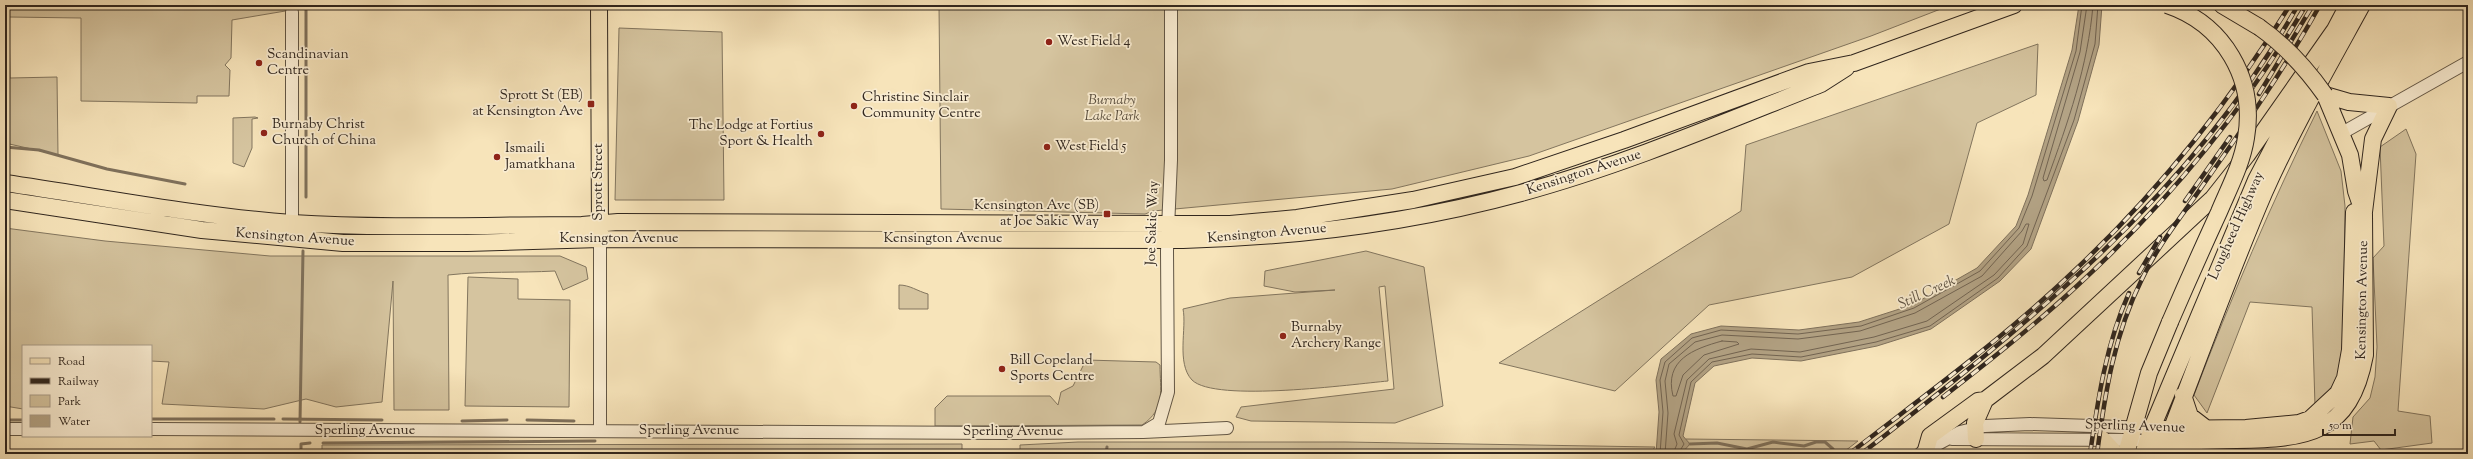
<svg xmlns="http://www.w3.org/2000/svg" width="2473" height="459" font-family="'Sorts Mill Goudy',serif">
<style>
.green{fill:#d5c49f;stroke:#82755e}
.water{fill:#b3a385;stroke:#7f715c}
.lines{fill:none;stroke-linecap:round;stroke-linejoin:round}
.shore{stroke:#726452;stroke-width:1}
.stream{stroke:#7f715c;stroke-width:3}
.minor-casing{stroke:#625645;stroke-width:14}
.major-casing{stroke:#30261e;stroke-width:18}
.minor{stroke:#faedd2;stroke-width:12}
.major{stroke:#f7e4ba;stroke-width:16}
.rail-casing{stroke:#30261e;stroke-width:4.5}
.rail{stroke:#faedd2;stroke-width:3;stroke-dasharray:9;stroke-linecap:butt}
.major-bridge-casing{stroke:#30261e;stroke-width:18;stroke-linecap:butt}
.major-bridge{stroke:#f7e4ba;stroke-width:16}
.poi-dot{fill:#8f2418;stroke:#faedd2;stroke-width:1.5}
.labels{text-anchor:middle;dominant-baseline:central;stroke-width:3.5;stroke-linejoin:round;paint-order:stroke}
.poi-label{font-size:14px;fill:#30261e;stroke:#faedd2;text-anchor:start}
.park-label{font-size:14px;font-style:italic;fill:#594e3e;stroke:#faedd2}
.street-label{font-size:14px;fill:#30261e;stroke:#faedd2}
.water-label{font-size:15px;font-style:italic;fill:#5e5242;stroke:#faedd2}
</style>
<rect width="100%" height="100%" fill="#f7e4ba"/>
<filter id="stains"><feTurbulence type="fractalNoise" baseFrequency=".005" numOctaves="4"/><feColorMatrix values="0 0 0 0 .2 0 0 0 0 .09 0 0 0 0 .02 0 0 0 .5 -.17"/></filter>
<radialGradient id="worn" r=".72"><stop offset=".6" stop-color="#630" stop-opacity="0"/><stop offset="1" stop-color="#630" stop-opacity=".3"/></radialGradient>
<path class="green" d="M5,5H309V7L232,20L231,58L225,65L230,70L229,96H197V103L81,101V18L9,17L10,78L57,77L58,155L5,143Z
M939,5H1951L1871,36L1529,156L1392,189L1153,211L1145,214L941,209Z
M619,28L722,32L724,200H615Z
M2038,44L2036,95L1977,123L1949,224L1852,277L1709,305L1615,391L1499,363L1741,211L1746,145Z
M2317,111L2341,171L2345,206L2343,357L2336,382L2315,406L2312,307L2250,302L2207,413L2194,395C2231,298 2271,204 2317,111Z
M255,117L258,118L252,119V148L244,167L233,163V118Z
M2406,129L2416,154L2398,411L2430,416L2432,443L2381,450L2374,441L2350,444L2353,417L2370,398L2375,377L2377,347L2373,258L2384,246L2380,147Z
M5,228L105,241L270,256H560L586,267L588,279L563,290L555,271C519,273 484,271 448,275L449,410H394L393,281L382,402L336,407L306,399L264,409L162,404L169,362L151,361V346H23V409L5,406Z
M1366,251L1424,267L1443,406L1395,423L1251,421L1236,417L1241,407L1394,389L1385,286L1379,287L1388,381C1354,384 1215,403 1192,380C1176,363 1187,328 1183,309L1230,298L1335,290L1295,292L1264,286L1265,271Z
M468,277L518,279V299L570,300L569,407L465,406Z
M899,285C910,285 917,291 928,294V309H899Z
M1086,360L1156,362L1160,365C1160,390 1166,409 1142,425L935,426V408L947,396H1050L1058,405L1061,392L1073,386Z
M1686,439L1858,441L1841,454H1676Z
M1078,442H1345L1655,447L1650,454H1020V445Z
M962,444V454H322V445Z"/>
<path class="water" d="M2079,5H2102L2099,45L2078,121L2031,249L2000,281L1931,329L1877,346L1801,361L1752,358L1714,366L1695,383L1683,436L1690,444L1681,454H1656L1659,412L1656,380L1661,359L1691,334L1721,326L1799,330L1859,322L1912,305L1977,268L2016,226L2028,195L2072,50Z"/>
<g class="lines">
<path class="shore" d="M2087,5L2080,52L2043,178L2044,181L2047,180C2068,122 2088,66 2093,5
M1722,341L1737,342L1739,344L1704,355L1683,375L1676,396H1673C1664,360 1693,349 1722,341Z
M1660,454L1663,412L1660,380L1665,362L1692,338L1721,330L1798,334L1861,326L1914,308L1980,271L2019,228L2032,196L2076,51L2082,5
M1665,454L1668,413L1665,381L1669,364L1695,342L1722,335L1798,339L1860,331L1915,313L1982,276L2022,231L2026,224H2029L2023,244L1994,275L1927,321L1874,337L1800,352L1751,349L1709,359L1687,380L1674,434L1677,444L1673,454
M1678,454L1684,444L1679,435L1691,382L1712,362L1752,354L1801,357L1876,342L1930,326L1998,278L2027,246L2074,120L2095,44L2098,5"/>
<path class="stream" d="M306,5V197
M5,147L39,150L107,169L185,184
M151,419H274
M283,419L382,420
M5,420H23
M527,420L574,421
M462,421L507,420
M300,422L303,251
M323,443L595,441
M1690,444L1717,443L1747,449L1773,442L1804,446L1816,442H1825L1833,449
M301,454V444L310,443
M1106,454L1107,447"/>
<defs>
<path id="minor" d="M292,12V223
M2342,133L2468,62
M600,239V430
M5,429H23
M151,429L1003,433L1143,432L1227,428
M1144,432L1159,423L1168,392L1167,251L1171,160V5
M1952,439L2138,440
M1921,453L1960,432L1985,426L2030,424L2152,428"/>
<path id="major" d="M599,5L600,234
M2222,5L2259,27
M2329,41L2348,5
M2325,95L2349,102L2389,106L2373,139L2364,212
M5,183C101,197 196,216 292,223C388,229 486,225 582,225L618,222L1189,224H1230L1297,218L1413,200L1515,177L1624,140L1809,72L1854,63L2014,5
M5,200L202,230L343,243H467L600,239L1183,240C1297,237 1411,223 1521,193C1624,165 1722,123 1821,84L1846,68
M2183,395L2190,416L2207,429
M2161,429L2246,428L2299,423L2310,419L2338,393L2345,378L2350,350L2354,212
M1976,439L1975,423L1985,400
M2102,439L2116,454
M2147,441C2177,442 2207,441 2236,440C2307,439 2350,435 2365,355L2364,214L2356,191L2350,155L2325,95
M1926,450L1930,436L1978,401L1985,400L2043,356L2213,198L2247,155L2334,31
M2126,454L2149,373L2170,322
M2143,454L2152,428L2256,180L2308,81
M2162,454C2196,367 2227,279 2264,193C2293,128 2328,67 2362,5"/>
</defs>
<use href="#minor" class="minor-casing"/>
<use href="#major" class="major-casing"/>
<use href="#minor" class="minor"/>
<use href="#major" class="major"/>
<defs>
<path id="rail" d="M2259,94L2313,5
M2185,201L2230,137
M2139,273L2160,237
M1943,397C1989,361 2035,325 2078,285C2166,204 2245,109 2306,5
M1849,454C1925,395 2004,338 2074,271C2158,192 2229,103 2290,5
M1861,454C2028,324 2193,193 2298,5
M2090,454C2098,399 2106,344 2129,293
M2097,454C2105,393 2114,335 2142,279C2158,245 2182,216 2203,185C2244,127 2285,68 2320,5"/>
</defs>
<use href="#rail" class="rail-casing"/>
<use href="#rail" class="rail"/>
<defs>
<path id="major-bridge" d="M2167,5C2224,24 2256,79 2246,138C2242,164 2229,188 2219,212C2202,249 2186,285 2170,322
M2259,27C2286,46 2306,68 2325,95"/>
</defs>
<use href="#major-bridge" class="major-bridge-casing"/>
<use href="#major-bridge" class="major-bridge"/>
</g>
<g class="poi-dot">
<circle cx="1049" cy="42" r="4"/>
<circle cx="259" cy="63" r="4"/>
<rect x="587" y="100" width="8" height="8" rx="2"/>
<circle cx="854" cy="106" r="4"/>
<circle cx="264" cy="133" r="4"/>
<circle cx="821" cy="134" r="4"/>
<circle cx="1047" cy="147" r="4"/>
<circle cx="497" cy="157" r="4"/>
<rect x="1103" y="210" width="8" height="8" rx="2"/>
<circle cx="1283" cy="336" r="4"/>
<circle cx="1002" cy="369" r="4"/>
</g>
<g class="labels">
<g class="poi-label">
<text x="1057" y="42">West Field 4</text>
<text x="267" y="55">Scandinavian<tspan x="267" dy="16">Centre</tspan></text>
<text x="583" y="96" text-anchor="end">Sprott St (EB)<tspan x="583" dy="16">at Kensington Ave</tspan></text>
<text x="862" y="98">Christine Sinclair<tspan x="862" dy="16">Community Centre</tspan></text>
<text x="272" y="125">Burnaby Christ<tspan x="272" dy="16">Church of China</tspan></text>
<text x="813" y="126" text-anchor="end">The Lodge at Fortius<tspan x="813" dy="16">Sport &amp; Health</tspan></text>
<text x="1055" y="147">West Field 5</text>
<text x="505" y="149">Ismaili<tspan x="505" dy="16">Jamatkhana</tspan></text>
<text x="1099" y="206" text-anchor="end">Kensington Ave (SB)<tspan x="1099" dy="16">at Joe Sakic Way</tspan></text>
<text x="1291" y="328">Burnaby<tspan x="1291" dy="16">Archery Range</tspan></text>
<text x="1010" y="361">Bill Copeland<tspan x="1010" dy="16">Sports Centre</tspan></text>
</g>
<g class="park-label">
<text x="1112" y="101">Burnaby<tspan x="1112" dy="16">Lake Park</tspan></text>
</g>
<g class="street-label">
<text transform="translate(1584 173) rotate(-18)">Kensington Avenue</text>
<text transform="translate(599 182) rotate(-90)">Sprott Street</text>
<text transform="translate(1153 223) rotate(-88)">Joe Sakic Way</text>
<text transform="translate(2237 226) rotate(-66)">Lougheed Highway</text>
<text transform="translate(1267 234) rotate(-5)">Kensington Avenue</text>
<text transform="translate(295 238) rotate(4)">Kensington Avenue</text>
<text x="619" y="239">Kensington Avenue</text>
<text x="943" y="239">Kensington Avenue</text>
<text transform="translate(2363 300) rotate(-89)">Kensington Avenue</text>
<text transform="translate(2135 427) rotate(2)">Sperling Avenue</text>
<text x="365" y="431">Sperling Avenue</text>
<text x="689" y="431">Sperling Avenue</text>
<text x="1013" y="432">Sperling Avenue</text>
</g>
<g class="water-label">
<text transform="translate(1927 293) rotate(-25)">Still Creek</text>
</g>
</g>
<rect width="2473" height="459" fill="none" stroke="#f7e4ba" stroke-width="20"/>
<rect x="6" y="6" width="2461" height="447" fill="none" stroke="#30261e" stroke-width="2"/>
<rect x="10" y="10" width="2453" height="439" fill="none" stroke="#30261e"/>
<rect x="22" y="345" width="130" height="92" fill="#faedd2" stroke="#a99d8a"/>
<rect x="30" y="358" width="20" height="6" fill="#f7e4ba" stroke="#a99d8a"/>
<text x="58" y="365" font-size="12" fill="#30261e">Road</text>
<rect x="30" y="378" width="20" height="6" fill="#30261e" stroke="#a99d8a"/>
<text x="58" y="385" font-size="12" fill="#30261e">Railway</text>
<rect x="30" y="395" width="20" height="12" fill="#d5c49f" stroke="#a99d8a"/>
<text x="58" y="405" font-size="12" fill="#30261e">Park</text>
<rect x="30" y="415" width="20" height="12" fill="#b3a385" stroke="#a99d8a"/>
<text x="58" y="425" font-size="12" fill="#30261e">Water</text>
<path d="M2323 429v6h72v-6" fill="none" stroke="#30261e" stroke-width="2"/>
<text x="2329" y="429" font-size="12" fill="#30261e" stroke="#faedd2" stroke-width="3" paint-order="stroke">50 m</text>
<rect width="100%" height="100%" filter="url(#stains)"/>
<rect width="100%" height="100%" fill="url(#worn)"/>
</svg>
